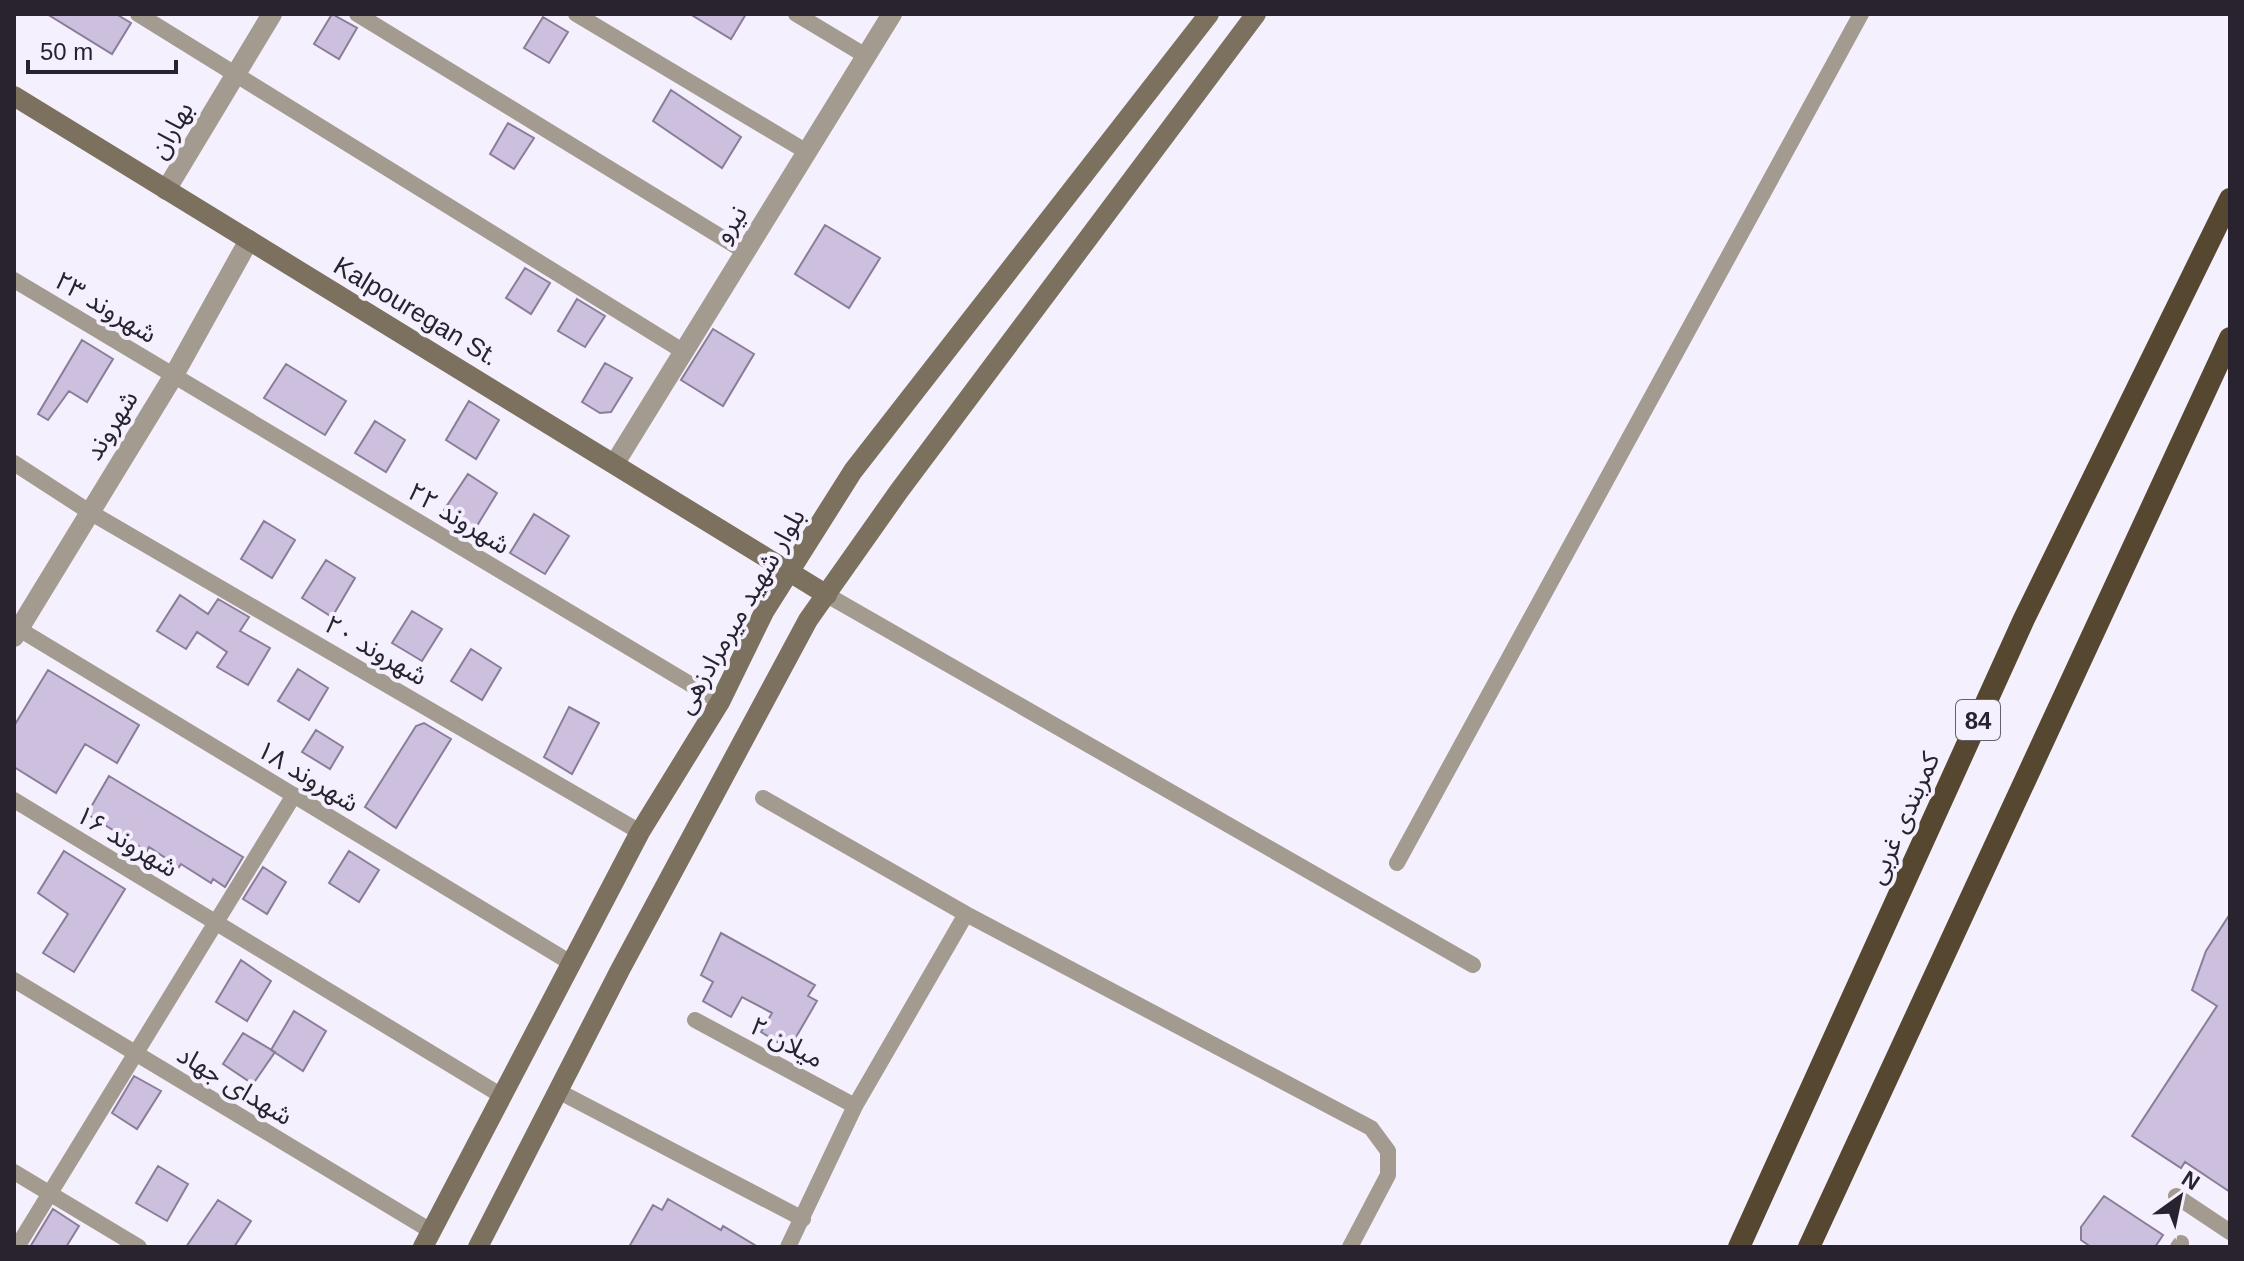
<svg xmlns="http://www.w3.org/2000/svg" width="2244" height="1261" font-family="Arial,'Noto Sans Arabic',sans-serif">
<style>
.building{fill:#cdc0df;stroke:#897d99;stroke-width:2}
.lines{fill:none;stroke-linecap:round;stroke-linejoin:round}
.minor{stroke:#a39b8f;stroke-width:16}
.tertiary{stroke:#a39b8f;stroke-width:20}
.secondary{stroke:#7c715f;stroke-width:20}
.trunk{stroke:#564830;stroke-width:22}
.labels{text-anchor:middle;dominant-baseline:central;stroke-width:8;stroke-linejoin:round;paint-order:stroke}
.shield{fill:#f5f0fd;stroke:#66606d;stroke-width:2}
.shield-label{font-size:24px;font-weight:bold;fill:#28232f}
.street-label{font-size:26px;fill:#28232f;stroke:#f5f0fd}
</style>
<rect width="100%" height="100%" fill="#f5f0fd"/>
<path class="building" d="M47,14H116L131,23L112,54Z
M332,14L357,28L339,59L314,44Z
M690,14H746L731,39Z
M543,17L568,32L549,63L524,48Z
M671,90L741,137L722,168L653,121Z
M508,123L534,138L514,169L490,154Z
M825,225L880,258L849,308L795,274Z
M525,268L550,283L531,314L506,298Z
M577,299L605,316L585,347L558,331Z
M713,329L754,354L723,406L681,380Z
M82,340L113,359L87,402L69,391L48,420L38,414Z
M605,363L632,378L611,412L600,413L582,402Z
M286,364L346,401L325,435L264,398Z
M469,401L499,420L476,459L446,440Z
M375,421L405,440L386,472L355,453Z
M468,474L497,493L475,529L444,510Z
M534,514L569,536L545,574L510,553Z
M264,521L295,540L272,578L241,559Z
M326,560L355,578L332,617L302,598Z
M180,595L208,614L218,599L249,617L240,631L270,648L248,685L217,667L227,652L197,632L186,649L157,631Z
M412,611L442,629L422,661L392,643Z
M471,649L501,668L482,700L451,681Z
M298,669L328,688L309,720L278,701Z
M48,670L139,725L117,763L85,744L56,793L14,767V726Z
M569,707L599,723L572,774L544,757Z
M424,723L451,739L396,828L365,807L416,726Z
M316,730L343,747L330,769L302,752Z
M109,776L243,857L225,887L213,879L211,883L181,864L179,867L149,847L147,851L87,814Z
M64,851L125,889L74,972L43,953L68,914L38,893Z
M349,851L379,870L359,902L329,883Z
M263,867L286,882L267,914L243,899Z
M2230,914V1192L2185,1162L2181,1168L2132,1136L2217,1006L2192,990L2206,951Z
M721,933L815,985L808,996L817,1001L789,1049L761,1032L772,1013L742,997L731,1017L703,1001L713,982L701,975Z
M241,960L271,981L247,1021L216,1002Z
M294,1011L326,1031L303,1071L271,1050Z
M243,1033L275,1052L253,1084L223,1064Z
M134,1076L161,1091L137,1129L112,1113Z
M158,1166L188,1184L167,1221L136,1203Z
M2104,1196L2163,1235L2155,1247H2091L2081,1240V1227Z
M668,1199L721,1230L723,1226L758,1247H629L653,1205L662,1210Z
M218,1200L251,1221L234,1247H186Z
M53,1209L79,1226L66,1247H30Z"/>
<g class="lines">
<path class="minor" d="M138,14L681,350
M357,14L744,251
M576,14L807,152
M796,14L866,56
M14,280L720,702
M14,463L88,511L640,832
M827,595L1473,965
M14,626L571,963
M763,798L966,914L1371,1128L1388,1151V1175L1350,1247
M14,800L502,1096
M1397,863L1861,14
M14,980L431,1231
M695,1020L855,1106
M558,1091L803,1219
M14,1172L139,1247
M2176,1196L2230,1232
M17,1247L294,795
M788,1247L855,1106L966,914
M2178,1247L2181,1243"/>
<path class="tertiary" d="M166,190L272,14
M615,463L892,14
M14,637L174,375L249,240"/>
<path class="secondary" d="M14,96L827,595
M423,1247L640,832L720,702L764,612L853,471L1209,14
M478,1247L620,970L808,620L899,491L1256,14"/>
<path class="trunk" d="M1739,1247L2024,619L2230,199
M1809,1247L2230,338"/>
</g>
<g class="labels">
<rect class="shield" x="1956" y="700" width="44" height="40" rx="6"/>
<g class="shield-label">
<text x="1978" y="720">84</text>
</g>
<g class="street-label">
<text transform="translate(171 130) rotate(-60)">بهاران</text>
<text transform="translate(730 224) rotate(-57)">نیرو</text>
<text transform="translate(106 307) rotate(31)">شهروند ۲۳</text>
<text transform="translate(416 311) rotate(31)">Kalpouregan St.</text>
<text transform="translate(111 425) rotate(-58)">شهروند</text>
<text transform="translate(459 518) rotate(31)">شهروند ۲۲</text>
<text transform="translate(740 611) rotate(-60)">بلوار شهید میرمرادزهی</text>
<text transform="translate(376 650) rotate(30)">شهروند ۲۰</text>
<text transform="translate(308 776) rotate(31)">شهروند ۱۸</text>
<text transform="translate(1903 818) rotate(-66)">کمربندی غربی</text>
<text transform="translate(127 841) rotate(31)">شهروند ۱۶</text>
<text transform="translate(787 1042) rotate(28)">میلان ۲</text>
<text transform="translate(235 1085) rotate(31)">شهدای جهاد</text>
</g>
</g>
<rect width="2244" height="1261" fill="none" stroke="#28232f" stroke-width="32"/>
<g transform="translate(2180 1197) rotate(33)" stroke="#f5f0fd" stroke-width="6" paint-order="stroke">
<path d="M0-6L14 30L0 20L-14 30Z" fill="#28232f"/>
<text y="-12" font-size="22" font-weight="bold" text-anchor="middle" fill="#28232f">N</text>
</g>
<path d="M28 60v12h148v-12" fill="none" stroke="#28232f" stroke-width="4"/>
<text x="40" y="60" font-size="24" fill="#28232f" stroke="#f5f0fd" stroke-width="6" paint-order="stroke">50 m</text>
</svg>
